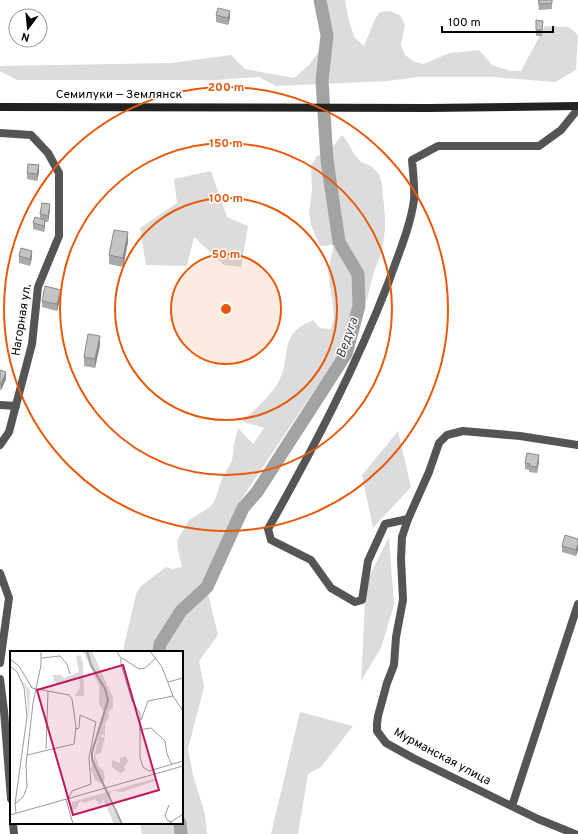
<svg xmlns="http://www.w3.org/2000/svg" width="578" height="834" font-family="Overpass,sans-serif">
<style>
.green{fill:#dcdcdc}
.lines{fill:none;stroke-linecap:round;stroke-linejoin:round}
.river{stroke:#a3a3a3;stroke-width:13}
.minor{stroke:#555;stroke-width:8}
.secondary{stroke:#222;stroke-width:8}
.wall{fill:#a9a9a9}
.shaded-wall{fill:#898989}
.building{fill:#c4c4c4;stroke:#898989}
.ring{fill:none;stroke:#e8590c;stroke-width:2}
.labels{text-anchor:middle;dominant-baseline:central;stroke-width:3;stroke-linejoin:round;paint-order:stroke}
.street-label{font-size:12px;fill:#000;stroke:#fff}
.water-label{font-size:13px;font-style:italic;fill:#444;stroke:#fff}
.inset-river{fill:none;stroke:#a3a3a3;stroke-width:2}
.inset-road{fill:none;stroke:#999;stroke-width:1}
.view{fill:#c2185b;fill-opacity:0.15;stroke:#c2185b;stroke-width:2}
.inset-edge{fill:none;stroke:#000;stroke-width:2}
.centre{fill:#e8590c;stroke:#fff;stroke-width:2}
.ring-label{font-size:12px;text-anchor:middle;font-weight:bold;fill:#e8590c;stroke:#fff;stroke-width:3;stroke-linejoin:round;paint-order:stroke}
</style>
<rect width="100%" height="100%" fill="#fff"/>
<path class="green" d="M326,0H345L348,17L354,37L364,46L375,19L380,12L390,11L400,15L405,25L401,45L405,55L413,61L423,64L450,53L479,50L492,65L511,71H521L545,26L569,27L578,35L576,70L555,82L492,77H417L388,81L276,86L259,77L216,80H17L0,71V66L171,63L231,55L245,69L294,78L309,65L333,33Z
M342,135L349,144L354,154L361,162L371,166L379,174L382,184L385,217V229L382,251L374,272L367,299L342,349L238,504L205,581L218,635L199,661L204,687L188,749L193,775L205,814L207,834H142L140,823H182V652H124V646L136,594L140,587L166,567L173,569L182,567L178,550L177,541L189,520L210,507L215,500L223,476L232,461L234,444L238,428L253,444L264,428L242,421C256,409 268,398 278,383C293,357 276,335 313,320L320,328L331,329L334,318L333,306L328,271L334,245L320,246L311,225L309,213L312,190L311,166L317,156L328,153Z
M211,171L227,217L248,226L241,267L224,265L194,237L187,266L146,265L140,228L177,203L174,179Z
M398,431L411,487L373,528L362,475Z
M389,537L394,605L381,648L361,681L366,583Z
M300,712L353,726L321,767L308,774L298,834H271Z"/>
<g class="lines">
<path class="river" d="M159,652L160,644L181,611L207,587L243,508L257,492L346,354L359,306L358,274L339,242L327,160L322,81L327,35L320,0
M180,823L181,834"/>
<path class="minor" d="M0,133L31,135L48,153L59,173V236L38,287L32,344L9,432L0,445
M0,405L16,406
M408,519L385,524L368,561L362,600L355,602L331,588L311,560L271,540L268,529C313,449 356,367 389,281C398,255 410,228 414,200C415,189 413,172 412,160L438,146H539L561,130L578,109
M0,573L9,598L0,663
M0,679L4,711L11,799
M512,806L578,604
M13,823L14,834
M575,834L538,819L413,758L386,743L377,731V724L378,716L387,683L394,665L396,637L403,600L401,559L402,537L408,519L429,472L439,443L447,435L463,431L520,436L578,445"/>
<path class="secondary" d="M0,107L429,108L578,106"/>
</g>
<path class="wall" d="M538,0H552V9L539,10Z
M216,15L230,17L228,25L216,22Z
M543,27L542,36H536V30Z
M39,172L37,181L27,179V173Z
M50,210L48,222H45V226L44,232L33,229V223L40,218V214Z
M128,242L123,267L109,264V255Z
M19,256L32,257L30,266L19,263Z
M61,296L57,311L42,307V301Z
M100,345L95,368L84,366V357Z
M0,370L6,379L1,390H0Z
M539,461L537,473L529,472V470L525,469V463Z
M578,539V550L576,556L562,552V546Z"/>
<path class="shaded-wall" d="M230,11V17L228,25V18Z
M39,165V172L37,181V174Z
M50,204V210L48,222V216Z
M45,220V226L44,232V226Z
M128,232V242L123,267V258Z
M32,251V257L30,266V259Z
M61,290V296L57,311V304Z
M100,336V345L95,368V359Z
M6,372V379L1,390V384Z
M539,455V461L537,473V467Z
M578,544V550L576,556V550Z"/>
<path class="building" d="M539,0H552V3L539,4Z
M218,8L230,11L228,18L216,15Z
M536,20L543,21L542,30H536Z
M28,164L39,165L37,174L27,173Z
M42,203L50,204L48,216L40,214Z
M35,217L45,220L44,226L33,223Z
M114,230L128,232L123,258L109,255Z
M21,248L32,251L30,259L19,256Z
M45,286L61,290L57,304L42,301Z
M88,334L100,336L95,359L84,357Z
M0,370L6,372L1,384H0Z
M527,453L539,455L537,467L529,466L530,464L525,463Z
M565,535L578,539V544L576,550L562,546Z"/>
<circle cx="226" cy="309" r="55" fill="#e8590c" fill-opacity=".12"/>
<g class="ring">
<circle cx="226" cy="309" r="55"/>
<circle cx="226" cy="309" r="111"/>
<circle cx="226" cy="309" r="166"/>
<circle cx="226" cy="309" r="222"/>
</g>
<g class="labels">
<g class="street-label">
<text x="119" y="95">Семилуки — Землянск</text>
<text transform="translate(22 320) rotate(-81)">Нагорная ул.</text>
<text transform="translate(442 757) rotate(28)">Мурманская улица</text>
</g>
<g class="water-label">
<text transform="translate(348 338) rotate(-71)">Ведуга</text>
</g>
</g>
<g transform="translate(10 651)">
<rect width="173" height="173" fill="#fff"/>
<path d="M73,0H82L103,47V56L98,62L99,65L95,73V85L92,83L91,86H95L91,102L85,104L89,116L93,119L95,127L92,133L85,129L81,118L94,61L89,53V35ZM70,4L73,12L74,45H65L70,36L69,26L48,33L44,30L43,24H51L54,27L69,21L66,6ZM11,28L20,39L19,71L16,37ZM116,105L118,111L114,116L115,120L110,122L102,116V109L110,112V107ZM143,128L148,129L112,141L102,140L98,148L111,173H104L93,148L90,154L85,148L75,152L70,150L66,158H61L62,151Z" fill="#dcdcdc"/>
<path class="inset-river" d="M77,0L81,14L95,38L98,49L82,101V109L112,173"/>
<path class="inset-road" d="M106,0L111,7V13L122,50L130,62V106L133,116L139,120L173,110M140,0L152,16L163,45L173,60M32,7L50,5L57,13L60,23M112,7L129,18L135,17L146,7M0,8L9,15L22,37L59,44L62,48L66,76L64,93L17,104M0,15L7,21L14,36L17,66L5,153M158,31L173,27M131,69L138,50L163,45M129,79L141,77L155,90L157,103L162,114M36,98L38,40M56,148L63,173M58,148L62,140L81,133L79,107L86,71L70,64L69,77L66,78M159,154L155,164L157,169L162,171M6,162L5,153L13,146L17,136L16,114L23,52L31,14V0M0,164L173,115M158,173L173,163"/>
<path class="view" d="M113,14L149,139L63,164L27,39Z"/>
<rect width="173" height="173" class="inset-edge"/>
</g>
<circle cx="226" cy="309" r="6" class="centre"/>
<g class="ring-label">
<text x="226" y="91">200 m</text>
<text x="226" y="147">150 m</text>
<text x="226" y="202">100 m</text>
<text x="226" y="258">50 m</text>
</g>
<g transform="translate(28 28) rotate(196)"><circle r="19" fill="#ffffff" stroke="#999999"/>
<path d="M0-3L7 15L0 10L-7 15Z" fill="#000000"/>
<text y="-6" font-size="11" font-weight="bold" text-anchor="middle" fill="#000000">N</text>
</g>
<path d="M442 26v6h111v-6" fill="none" stroke="#000000" stroke-width="2"/>
<text x="448" y="26" font-size="12" fill="#000000" stroke="#ffffff" stroke-width="3" paint-order="stroke">100 m</text>
</svg>
